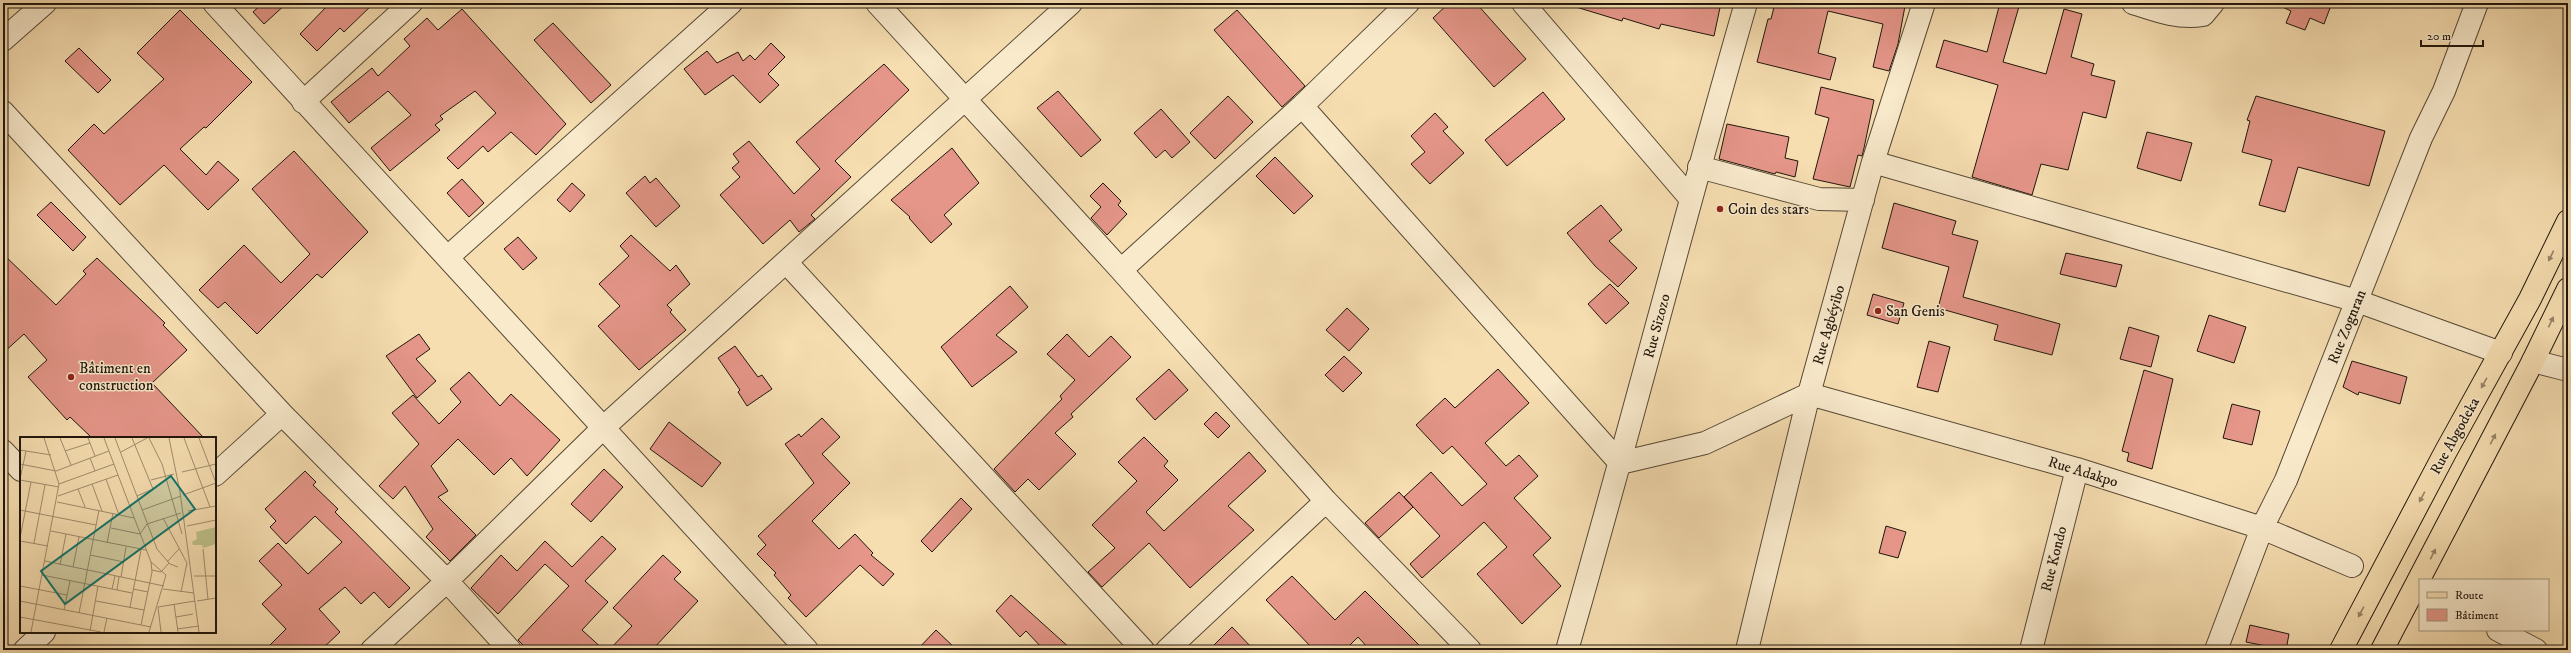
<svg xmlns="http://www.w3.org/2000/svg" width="2571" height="653" font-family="'IM FELL DW Pica',serif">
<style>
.building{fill:#e59689;stroke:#20160c}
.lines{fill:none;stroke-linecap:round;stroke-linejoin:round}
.minor-casing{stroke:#564835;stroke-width:24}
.major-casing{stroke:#20160c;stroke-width:24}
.minor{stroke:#f9eacc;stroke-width:22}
.major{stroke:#f6deb1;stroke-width:22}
.oneway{fill:#968467}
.poi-dot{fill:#8f2418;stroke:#f9eacc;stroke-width:1.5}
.labels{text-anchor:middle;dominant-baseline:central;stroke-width:3;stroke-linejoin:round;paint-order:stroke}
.poi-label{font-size:15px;fill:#20160c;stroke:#f9eacc;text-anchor:start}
.street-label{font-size:15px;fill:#20160c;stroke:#f9eacc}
.inset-road{fill:none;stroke:#a08e6f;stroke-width:1}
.view{fill:#0f766e;fill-opacity:0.15;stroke:#0f766e;stroke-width:2}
.inset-edge{fill:none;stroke:#20160c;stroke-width:2}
</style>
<rect width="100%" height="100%" fill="#f6deb1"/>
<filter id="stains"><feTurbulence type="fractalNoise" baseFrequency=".005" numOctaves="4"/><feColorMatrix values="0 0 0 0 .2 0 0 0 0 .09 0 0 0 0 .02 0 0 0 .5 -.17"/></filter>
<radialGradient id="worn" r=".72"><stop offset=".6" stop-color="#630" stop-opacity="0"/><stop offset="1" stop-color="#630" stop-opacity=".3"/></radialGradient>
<path class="building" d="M263,3H287L264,24L253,12Z
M330,3H374L344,32L340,28L317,51L300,34Z
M1449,3H1476L1526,59L1494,87L1433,18Z
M1577,3H1721L1714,36L1661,24L1659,29L1623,18L1622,21L1576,7Z
M1775,3H1890L1905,6L1898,44L1889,71L1873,67L1883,24L1828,11L1818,53L1836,58L1830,80L1757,62L1768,19H1771Z
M2000,3H2020L2003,62L2046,74L2064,9L2082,14L2071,57L2094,64L2091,75L2115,81L2106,118L2083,112L2068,170L2041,164L2032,195L1972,177L1998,85L1936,67L1944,40L1987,52Z
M2274,3H2317L2330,8L2324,24L2310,18L2305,30L2286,23L2291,11Z
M462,9L566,124L536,155L511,132L488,152L483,146L458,169L447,158L496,113L475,91L440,116L443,119L435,125L440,130L390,171L371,148L411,115L388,91L349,123L331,102L372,68L378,76L410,46L404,39L427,18L438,30Z
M180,10L252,82L206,128L204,127L180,149L206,175L218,161L239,180L208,210L164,165L120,205L68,150L94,124L104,134L164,79L137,53Z
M1237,10L1305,86L1282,107L1214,30Z
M553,23L611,85L591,103L534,40Z
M771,43L785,57L768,74L779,85L760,103L733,75L705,95L684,69L707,51L717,63L738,52L743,61L750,55L755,60Z
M79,48L111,80L98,93L65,61Z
M884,64L909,90L835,161L851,177L811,215L815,219L799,232L790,220L763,244L720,195L740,177L732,168L739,162L733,154L749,141L794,194L820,169L796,142Z
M1821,87L1874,100L1864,148L1862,156L1858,155L1850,187L1813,179L1829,118L1815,114Z
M1058,91L1101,140L1081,157L1037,108Z
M1543,92L1565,119L1507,166L1485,140Z
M1228,96L1253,122L1215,159L1190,133Z
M2256,96L2385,131L2369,186L2298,167L2285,212L2259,205L2272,160L2242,152L2250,121L2247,120Z
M1161,109L1190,142L1172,158L1165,150L1156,158L1134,133Z
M1435,113L1448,127L1443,131L1464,153L1430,184L1411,164L1425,152L1411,136Z
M1727,124L1789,137L1785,158L1798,161L1795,177L1776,172L1775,174L1719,159Z
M2147,132L2192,143L2181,181L2137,168Z
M952,148L979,183L944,215L952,224L931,243L909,218L910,217L891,200Z
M294,151L368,232L322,278L317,274L257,334L225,302L218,308L199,290L244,245L281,283L310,254L252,189Z
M1275,157L1313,196L1294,214L1256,176Z
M645,176L650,183L656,178L680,206L656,227L626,193Z
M462,179L484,203L469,217L447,193Z
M572,183L585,195L570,212L557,200Z
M1103,183L1121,201L1118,205L1127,214L1107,235L1091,218L1101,207L1090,196Z
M51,202L86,237L73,251L37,215Z
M1894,203L1956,221L1952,234L1978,241L1963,297L2060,324L2052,355L1994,340L1998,325L1938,308L1949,267L1882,248Z
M1601,205L1622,230L1609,241L1637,268L1618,287L1595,266L1567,233Z
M631,235L670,271L676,265L690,284L667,305L672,310L670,312L686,330L639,370L598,326L620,306L599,284L629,256L620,246Z
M518,237L537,258L523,270L504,249Z
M2066,253L2122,265L2116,287L2060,274Z
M3,254L56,305L86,274L83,271L97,258L165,323L163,325L187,350L152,383L204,438H92L70,417L67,420L28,377L47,360L24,334L3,353Z
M1610,284L1629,303L1606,324L1588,304Z
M1010,286L1028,307L996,335L1017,352L972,387L941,347Z
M1873,294L1904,303L1898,324L1867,315Z
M1347,308L1369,329L1349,351L1326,330Z
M2209,315L2246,327L2234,363L2197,351Z
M2129,327L2159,336L2151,367L2120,359Z
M419,334L430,349L416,359L436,381L417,398L386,356Z
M1067,334L1089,357L1111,336L1131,357L1071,414L1073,417L1055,433L1076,454L1039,490L1028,479L1015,492L994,469L1062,399L1060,396L1075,380L1047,354Z
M1929,341L1950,347L1938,392L1917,387Z
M735,346L758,377L762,375L772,389L747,406L738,392L740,390L718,358Z
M1344,356L1362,373L1343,392L1325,375Z
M2352,361L2407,377L2400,404L2359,392L2358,395L2343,387Z
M1169,369L1188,390L1155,420L1136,399Z
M1498,369L1529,403L1485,443L1506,466L1519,455L1538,476L1514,498L1551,538L1533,555L1561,586L1522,624L1477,574L1507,547L1484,522L1422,578L1410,564L1440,536L1404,497L1431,472L1462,506L1487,484L1452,446L1443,454L1416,425L1445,398L1455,408Z
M2144,370L2173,379L2152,469L2127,461L2129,453L2122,451Z
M469,372L500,406L511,394L560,440L527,476L511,458L494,475L458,439L431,466L448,491L438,497L476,535L450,561L426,537L433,529L405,486L393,499L379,486L419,444L392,413L413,395L439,424L461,402L450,389Z
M2232,404L2260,411L2252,445L2223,438Z
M1216,412L1230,426L1218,438L1204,424Z
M822,418L840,437L822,454L850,483L812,521L839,549L855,534L873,553L871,555L894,574L883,586L860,565L806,617L788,598L791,595L774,575L776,573L757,554L766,545L758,536L814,483L785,444L799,434L801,437Z
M669,422L721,463L702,487L650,449Z
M1144,437L1168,461L1164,466L1178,480L1146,512L1164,531L1249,452L1266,471L1228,506L1254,530L1190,588L1149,543L1102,587L1088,572L1115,548L1092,525L1137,481L1118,462Z
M604,469L623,487L591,522L571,504Z
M305,471L316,482L313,485L338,509L335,512L410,588L389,608L374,592L361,604L345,587L319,609L340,632L321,650H265L286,629L262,604L282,585L259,561L278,543L308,574L342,542L315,516L286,544L270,527L276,521L265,509Z
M1399,492L1413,507L1379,538L1365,523Z
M961,498L972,509L932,552L921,541Z
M1886,526L1906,532L1898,558L1879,553Z
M602,536L616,549L585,581L608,602L582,630L604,650H528L518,640L569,586L545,564L498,614L471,588L501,555L517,571L545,541L572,567Z
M663,555L681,572L674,579L698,601L652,650H609L632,626L613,608Z
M1292,576L1335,620L1365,591L1424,650H1370L1358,637L1345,650H1314L1266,600Z
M1011,595L1072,650H1044L1026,631L1020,637L996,611Z
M2250,625L2289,634L2286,650L2246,642Z
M1232,627L1254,650H1209Z
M936,630L957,650H917Z"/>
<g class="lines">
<defs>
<path id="minor" d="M214,3L807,650
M877,3L1121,270L1326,501L1470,650
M1523,3L1690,198
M2133,3C2157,11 2178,19 2203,15L2213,3
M3,40L45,3
M303,102L411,3
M1302,106L1620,463L1705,443L1809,394
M3,112L282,414L447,581L510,650
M1873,162L2357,301L2501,353
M1699,167L1819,199L1863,200
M448,257L731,3
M786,262L1143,650
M1121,270L1302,106L1408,3
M2533,361L2568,370
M1809,394L2077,469L2262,528L2352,566
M3,451L21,470
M215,475L282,414
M2498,630L2536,650
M25,650L44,632
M372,650L447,581L604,427L1071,3
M1167,650L1326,501
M1567,650C1629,435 1684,218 1746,3
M1747,650L1809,394L1873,162L1924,3
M2031,650L2077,469
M2216,650L2262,528L2286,480L2421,138L2444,91L2477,3"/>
<path id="major" d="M2341,650L2446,451L2530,299L2568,221
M2382,650L2533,361L2568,289"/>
</defs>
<use href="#minor" class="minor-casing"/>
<use href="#major" class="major-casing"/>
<use href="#minor" class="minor"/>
<use href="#major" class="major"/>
</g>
<defs><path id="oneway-solid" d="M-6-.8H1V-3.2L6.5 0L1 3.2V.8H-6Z"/></defs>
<g class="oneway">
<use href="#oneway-solid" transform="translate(2551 256) rotate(116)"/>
<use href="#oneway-solid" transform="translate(2551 322) rotate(-65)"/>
<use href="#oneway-solid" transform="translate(2484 383) rotate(119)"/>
<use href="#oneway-solid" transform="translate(2493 439) rotate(-63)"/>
<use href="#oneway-solid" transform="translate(2422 497) rotate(118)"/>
<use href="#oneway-solid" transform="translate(2433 554) rotate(-63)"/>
<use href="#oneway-solid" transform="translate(2361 612) rotate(118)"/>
</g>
<g class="poi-dot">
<circle cx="1720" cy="209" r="4"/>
<circle cx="1878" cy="311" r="4"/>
<circle cx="71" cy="377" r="4"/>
</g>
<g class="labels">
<g class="poi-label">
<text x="1728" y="209">Coin des stars</text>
<text x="1886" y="311">San Genis</text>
<text x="79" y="368">Bâtiment en<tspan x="79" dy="17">construction</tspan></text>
</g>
<g class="street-label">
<text transform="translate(1829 325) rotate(-74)">Rue Agbéyibo</text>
<text transform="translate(1657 326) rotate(-75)">Rue Sizozo</text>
<text transform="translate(2347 327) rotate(-68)">Rue Zognran</text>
<text transform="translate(2455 436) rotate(-61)">Rue Abgodeka</text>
<text transform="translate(2083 472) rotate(17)">Rue Adakpo</text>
<text transform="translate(2054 559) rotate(-76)">Rue Kondo</text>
</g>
</g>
<g transform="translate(20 437)">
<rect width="196" height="196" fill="#f6deb1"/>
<path d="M196,90V107L183,111L182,108H173L172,105L177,102L176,95Z" fill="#bec18a"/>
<path class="inset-road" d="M40,1L51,28M68,1L75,19M84,1L131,125L146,138L129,195M95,1L137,112L150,127L158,130M112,1L133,52L117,59M129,1L142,27L162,97M149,1L160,55L179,195M164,1L190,70M179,1L196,46M0,13L31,18M45,14L70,6M101,15L127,1M70,21L75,34M0,27L36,34L89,14M162,35L196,27M0,42L6,14M86,42L99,78M0,43L39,50M131,43L154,37M39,47L94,27M72,47L82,74M58,52L65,70M163,58L196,46M38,59L98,38M37,65L114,81M0,73L76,88M122,73L161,59M168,74L196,69M143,81L167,126L161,155M127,87L161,76M167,89L196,83M91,91L120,97L127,87M31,94L126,113M0,101L11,45M0,104L28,109M14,106L25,48M87,106L93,76M183,112L188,162M70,118L104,125M25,124L144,149M147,125L159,112M40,128L46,97M53,130L59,100M132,133L141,135L149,126M22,138L112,156M174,139H196M101,140L106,110M0,149L47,158M92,152L95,139M113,152L128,155M143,152L174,156M97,153L99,140M0,164L131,190M76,164L124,173M177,164L196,161M154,167L158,195M110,170L121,113M138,170L175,164M138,170L141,195M44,173L50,144M59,176L79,73M0,180L81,195M156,180L173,177M121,188L132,135L131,125M157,192L179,189M70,194L78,149M11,195L39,47L24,1M84,195L87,181"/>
<path class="view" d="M151,39L175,72L45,167L21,134Z"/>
<rect width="196" height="196" class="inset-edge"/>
</g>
<rect width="2571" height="653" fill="none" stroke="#f6deb1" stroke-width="16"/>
<rect x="4" y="4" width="2563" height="645" fill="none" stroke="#20160c" stroke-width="2"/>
<rect x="8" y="8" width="2555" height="637" fill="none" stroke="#20160c"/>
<rect x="2419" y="579" width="130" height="52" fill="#f9eacc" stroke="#a2957f"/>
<rect x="2427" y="592" width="20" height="6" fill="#f6deb1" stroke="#a2957f"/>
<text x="2455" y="599" font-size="12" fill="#20160c">Route</text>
<rect x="2427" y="609" width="20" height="12" fill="#e59689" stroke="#a2957f"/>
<text x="2455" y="619" font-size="12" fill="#20160c">Bâtiment</text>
<path d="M2421 40v6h62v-6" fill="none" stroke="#20160c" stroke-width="2"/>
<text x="2427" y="40" font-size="12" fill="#20160c" stroke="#f9eacc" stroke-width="3" paint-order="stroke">20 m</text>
<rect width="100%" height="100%" filter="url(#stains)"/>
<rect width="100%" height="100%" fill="url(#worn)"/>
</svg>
